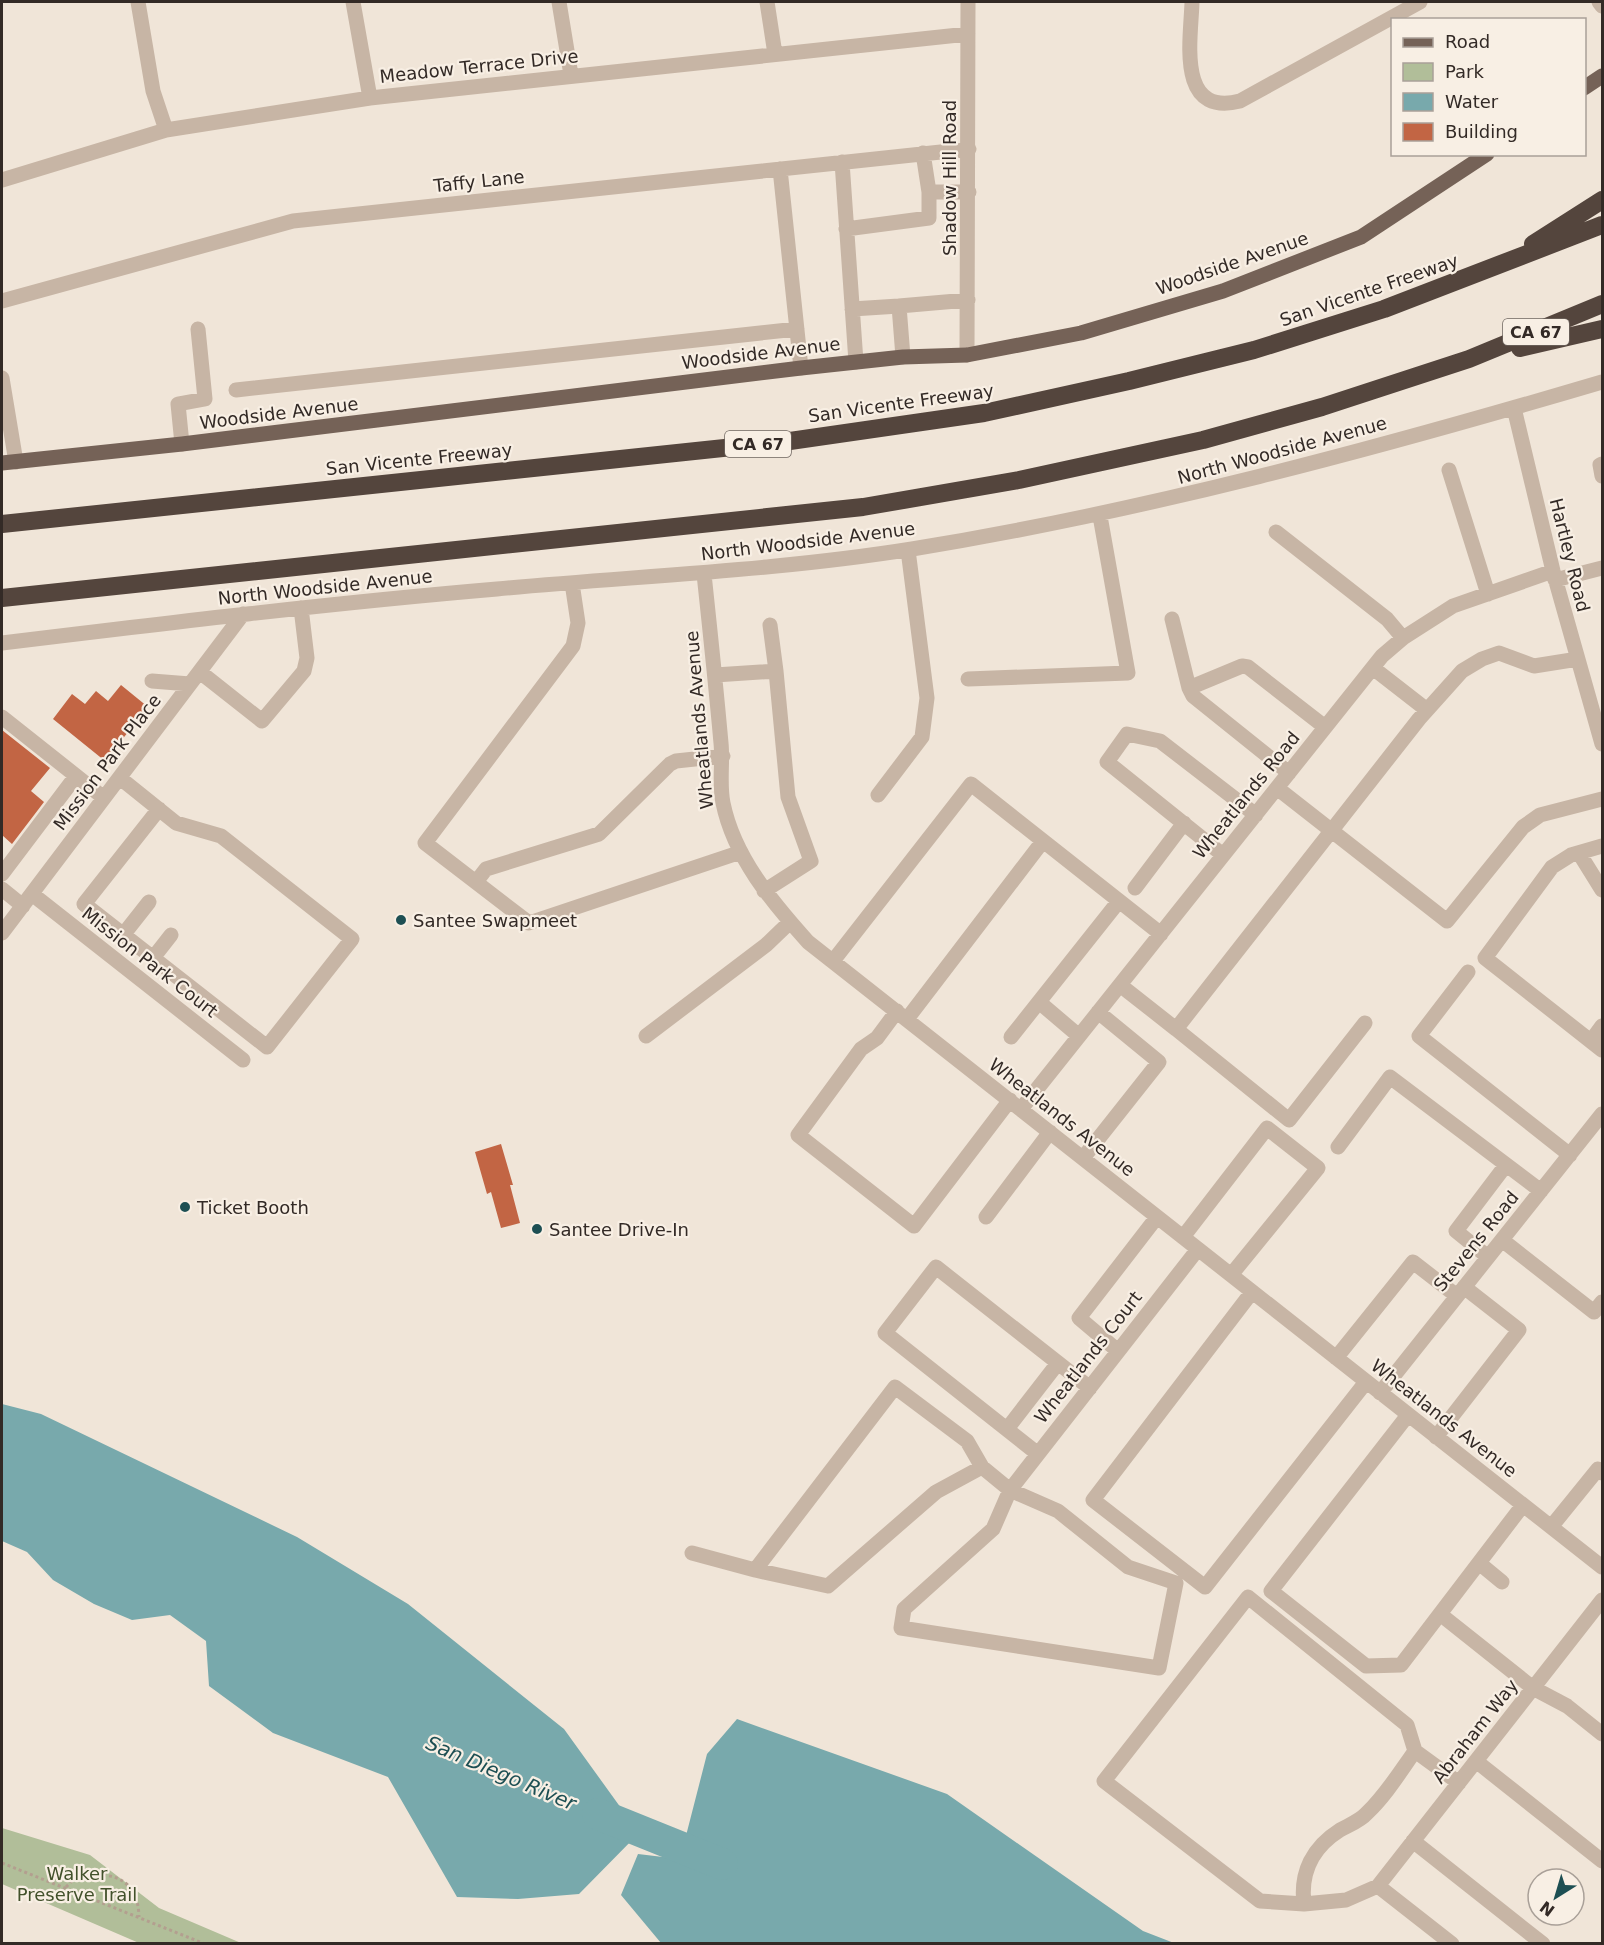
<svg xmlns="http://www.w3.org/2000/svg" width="1604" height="1945" font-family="'DejaVu Sans',sans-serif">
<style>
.green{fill:#b1be99}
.water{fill:#78a9ac}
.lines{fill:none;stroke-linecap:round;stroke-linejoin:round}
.river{stroke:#78a9ac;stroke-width:32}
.building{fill:#c26544}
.path{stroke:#b39f8f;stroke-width:3;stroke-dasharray:3 3;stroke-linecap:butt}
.minor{stroke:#c7b5a5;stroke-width:15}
.major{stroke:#756257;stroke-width:15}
.highway{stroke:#54453d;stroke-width:18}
.poi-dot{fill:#1d4f53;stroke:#f8efe4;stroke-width:2}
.labels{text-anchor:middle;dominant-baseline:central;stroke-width:4.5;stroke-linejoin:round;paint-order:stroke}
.shield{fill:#f8efe4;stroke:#6e655f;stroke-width:1.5}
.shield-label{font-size:16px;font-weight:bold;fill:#332a26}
.street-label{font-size:18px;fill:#332a26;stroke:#f8efe4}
.poi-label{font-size:18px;fill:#332a26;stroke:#f8efe4;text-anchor:start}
.park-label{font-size:18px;fill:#42512b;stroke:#f8efe4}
.water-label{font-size:20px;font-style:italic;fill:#1d4f53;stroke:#f8efe4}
</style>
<rect width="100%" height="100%" fill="#f0e5d8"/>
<path class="green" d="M2,1828L90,1855L159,1908L241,1943H139L2,1884Z"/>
<path class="water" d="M2,1404L41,1414L297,1537L408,1604L564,1729L639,1833L579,1894L518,1899L457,1897L388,1777L273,1733L209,1686L206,1641L170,1615L132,1620L94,1604L53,1580L27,1552L2,1541Z
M737,1719L947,1794L1143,1931L1174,1943H661L621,1895L638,1854L680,1859L707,1754Z"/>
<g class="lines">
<path class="river" d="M598,1814L722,1864"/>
</g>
<path class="building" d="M121,685L148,707L105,761L53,719L72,694L85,704L96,691L108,701Z
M2,730L50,768L31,791L44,802L12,844L2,835Z
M501,1144L513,1185H510L520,1223L501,1228L491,1192L487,1194L475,1152Z"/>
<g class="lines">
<path class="path" d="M2,1863L205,1944
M66,1887L78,1875C113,1872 138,1878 139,1917"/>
<path class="minor" d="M138,2L153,91L166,130
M353,2L370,98
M559,2L571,75
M767,2L775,54
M1192,2C1191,39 1176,117 1240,101L1420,2
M1599,2L1602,6
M923,153L929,192
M842,162L856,362
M780,169L801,368
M2,180L166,130L370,98L968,34
M846,229L929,218V192H969
M2,301L293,221L969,149
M852,309L899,306
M967,355L968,2
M903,357L899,306L968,300
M2,378L16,462
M236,390L797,329
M1514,408L1553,571L1602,744
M182,444L178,404L205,399L198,329
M1602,464L1600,465L1602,476
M1449,470L1488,594
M1276,532L1387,619L1403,638
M704,574C710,630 716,687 721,743C723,762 719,784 723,803C734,857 772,902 808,942L1602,1567
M1555,580L1602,568
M572,583L578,623L573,646L425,843L529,923L741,852
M1172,619L1189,688
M2,643C167,623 332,603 497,589C635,576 774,571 912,549C1146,511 1375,449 1602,382
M1373,668L1427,710
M200,672L262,721L304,671L307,658L301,608
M715,675L776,671L770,625
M968,679L1128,673L1100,516
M152,681L190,684
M2,717L104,798
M1289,773L1193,696L1189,688L1242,666L1248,667L1325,727
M120,778L176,823L221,836L352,939L267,1047L84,904L159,809
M1277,788L1447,921L1523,827L1540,815L1602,799
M878,795L922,737L927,698L908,550
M1602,846L1571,855L1552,867L1485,958L1602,1050
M1579,853L1602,890
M1223,855L1107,762L1127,734L1160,741L1256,815
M2,874L76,776
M476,882L486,869L599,834L670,764L676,761L723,756
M1135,888L1184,823
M2,889L23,906
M764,891L811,861L788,797L776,671
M32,894L243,1060
M2,933L243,614
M123,935L149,902
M153,958L171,935
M833,961L971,784L1161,934
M1468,972L1419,1036L1570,1155
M1120,985L1176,1029L1419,719L1462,671L1482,659L1499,653L1534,666L1578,659
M1039,1002L1079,1036
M897,1011L877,1038L861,1049L798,1135L914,1226L1010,1100
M907,1019L1043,841
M1176,1029L1289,1120L1365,1023
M646,1036L766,945L790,922
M1011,1037L1119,901
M1591,1041L1602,1026
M1021,1109L1382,656L1403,638L1453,606L1553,571
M1338,1147L1390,1077L1541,1191
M1083,1158L1159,1062L1098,1012
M986,1217L1050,1132
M1183,1237L1267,1128L1318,1168L1231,1275
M1502,1240L1594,1312L1602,1302
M1488,1257L1456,1231L1506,1165
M1252,1292L1093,1500L1205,1587L1366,1382
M1118,1351L1079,1318L1157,1217
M1336,1358L1413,1262L1457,1296
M1380,1393L1602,1114
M1408,1415L1271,1591L1366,1666L1401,1665L1523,1505
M1007,1429L1058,1363
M1436,1437L1519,1330L1464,1287
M1038,1454L885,1333L936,1267L1090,1388
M1551,1527L1598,1469L1602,1473
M692,1553L755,1570L895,1387L967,1441L982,1467
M1479,1563L1502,1582
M755,1570L828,1586L936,1492L982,1467L1010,1490L1058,1511L1128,1567L1176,1583L1159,1668L901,1628L904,1609L993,1529L1010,1490L1198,1249
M1440,1614L1533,1688L1567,1706L1602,1734
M1476,1761L1602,1861
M1459,1783L1415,1751C1400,1772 1386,1795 1367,1813C1360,1821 1349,1825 1340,1830C1313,1847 1300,1872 1304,1904L1346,1900L1378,1886L1602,1600
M1413,1841L1543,1944
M1378,1886L1452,1944
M1304,1904L1260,1901L1104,1781L1248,1597L1407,1725L1415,1751"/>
<path class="major" d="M1584,88L1602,76
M2,463L182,444L801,368L903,357L967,355L1081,333L1223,291L1361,237L1487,154"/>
<path class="highway" d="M1533,244L1602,200
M1520,348L1602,329
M2,524L790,441L984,413L1129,381L1254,350L1384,309L1602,225
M2,598L863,507L1019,480L1203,440L1322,407L1469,359L1602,304"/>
</g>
<g class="poi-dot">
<circle cx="401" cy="920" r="6"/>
<circle cx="185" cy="1207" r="6"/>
<circle cx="537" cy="1229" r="6"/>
</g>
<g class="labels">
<g class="shield">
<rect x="1503" y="319" width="66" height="26" rx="4.5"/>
<rect x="725" y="431" width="66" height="26" rx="4.5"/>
</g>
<g class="shield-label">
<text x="1536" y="332">CA 67</text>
<text x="758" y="444">CA 67</text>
</g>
<g class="street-label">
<text transform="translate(479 66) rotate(-6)">Meadow Terrace Drive</text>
<text transform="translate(949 178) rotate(-90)">Shadow Hill Road</text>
<text transform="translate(479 181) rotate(-6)">Taffy Lane</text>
<text transform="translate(1232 263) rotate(-19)">Woodside Avenue</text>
<text transform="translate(1369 290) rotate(-19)">San Vicente Freeway</text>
<text transform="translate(761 353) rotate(-7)">Woodside Avenue</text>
<text transform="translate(901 403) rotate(-8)">San Vicente Freeway</text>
<text transform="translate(279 413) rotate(-7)">Woodside Avenue</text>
<text transform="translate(1282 450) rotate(-15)">North Woodside Avenue</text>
<text transform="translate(419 459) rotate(-6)">San Vicente Freeway</text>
<text transform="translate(808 541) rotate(-7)">North Woodside Avenue</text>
<text transform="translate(1570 555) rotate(76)">Hartley Road</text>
<text transform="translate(325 587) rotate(-6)">North Woodside Avenue</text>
<text transform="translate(699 720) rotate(-95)">Wheatlands Avenue</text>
<text transform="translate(107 762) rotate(-53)">Mission Park Place</text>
<text transform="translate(1246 795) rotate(-51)">Wheatlands Road</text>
<text transform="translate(150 962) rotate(38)">Mission Park Court</text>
<text transform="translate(1062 1117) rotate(38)">Wheatlands Avenue</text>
<text transform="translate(1476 1241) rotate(-51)">Stevens Road</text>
<text transform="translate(1088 1357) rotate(-52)">Wheatlands Court</text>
<text transform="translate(1444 1418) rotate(38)">Wheatlands Avenue</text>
<text transform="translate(1475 1731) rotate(-52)">Abraham Way</text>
</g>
<g class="poi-label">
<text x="413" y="920">Santee Swapmeet</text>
<text x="197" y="1207">Ticket Booth</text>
<text x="549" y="1229">Santee Drive-In</text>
</g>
<g class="park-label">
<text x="77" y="1873">Walker<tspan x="77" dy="21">Preserve Trail</tspan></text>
</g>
<g class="water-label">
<text transform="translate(501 1773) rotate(23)">San Diego River</text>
</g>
</g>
<rect width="1604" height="1945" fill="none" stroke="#332a26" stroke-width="6"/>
<rect x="1391" y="18" width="195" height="138" fill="#f8efe4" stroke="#a9a098" stroke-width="1.5"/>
<rect x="1403" y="38" width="30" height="9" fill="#756257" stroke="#a9a098" stroke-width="1.5"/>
<text x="1445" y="48" font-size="18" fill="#332a26">Road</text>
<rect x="1403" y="63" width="30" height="18" fill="#b1be99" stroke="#a9a098" stroke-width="1.5"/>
<text x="1445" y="78" font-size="18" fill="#332a26">Park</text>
<rect x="1403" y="93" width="30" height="18" fill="#78a9ac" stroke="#a9a098" stroke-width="1.5"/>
<text x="1445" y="108" font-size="18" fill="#332a26">Water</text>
<rect x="1403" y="123" width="30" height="18" fill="#c26544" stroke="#a9a098" stroke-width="1.5"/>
<text x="1445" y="138" font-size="18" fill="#332a26">Building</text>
<g transform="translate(1556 1897) rotate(217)"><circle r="28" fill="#f8efe4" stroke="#a9a098" stroke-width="1.5"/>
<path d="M0-4.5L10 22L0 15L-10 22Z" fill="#1d4f53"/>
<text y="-9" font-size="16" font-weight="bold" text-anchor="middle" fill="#332a26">N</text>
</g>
</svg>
